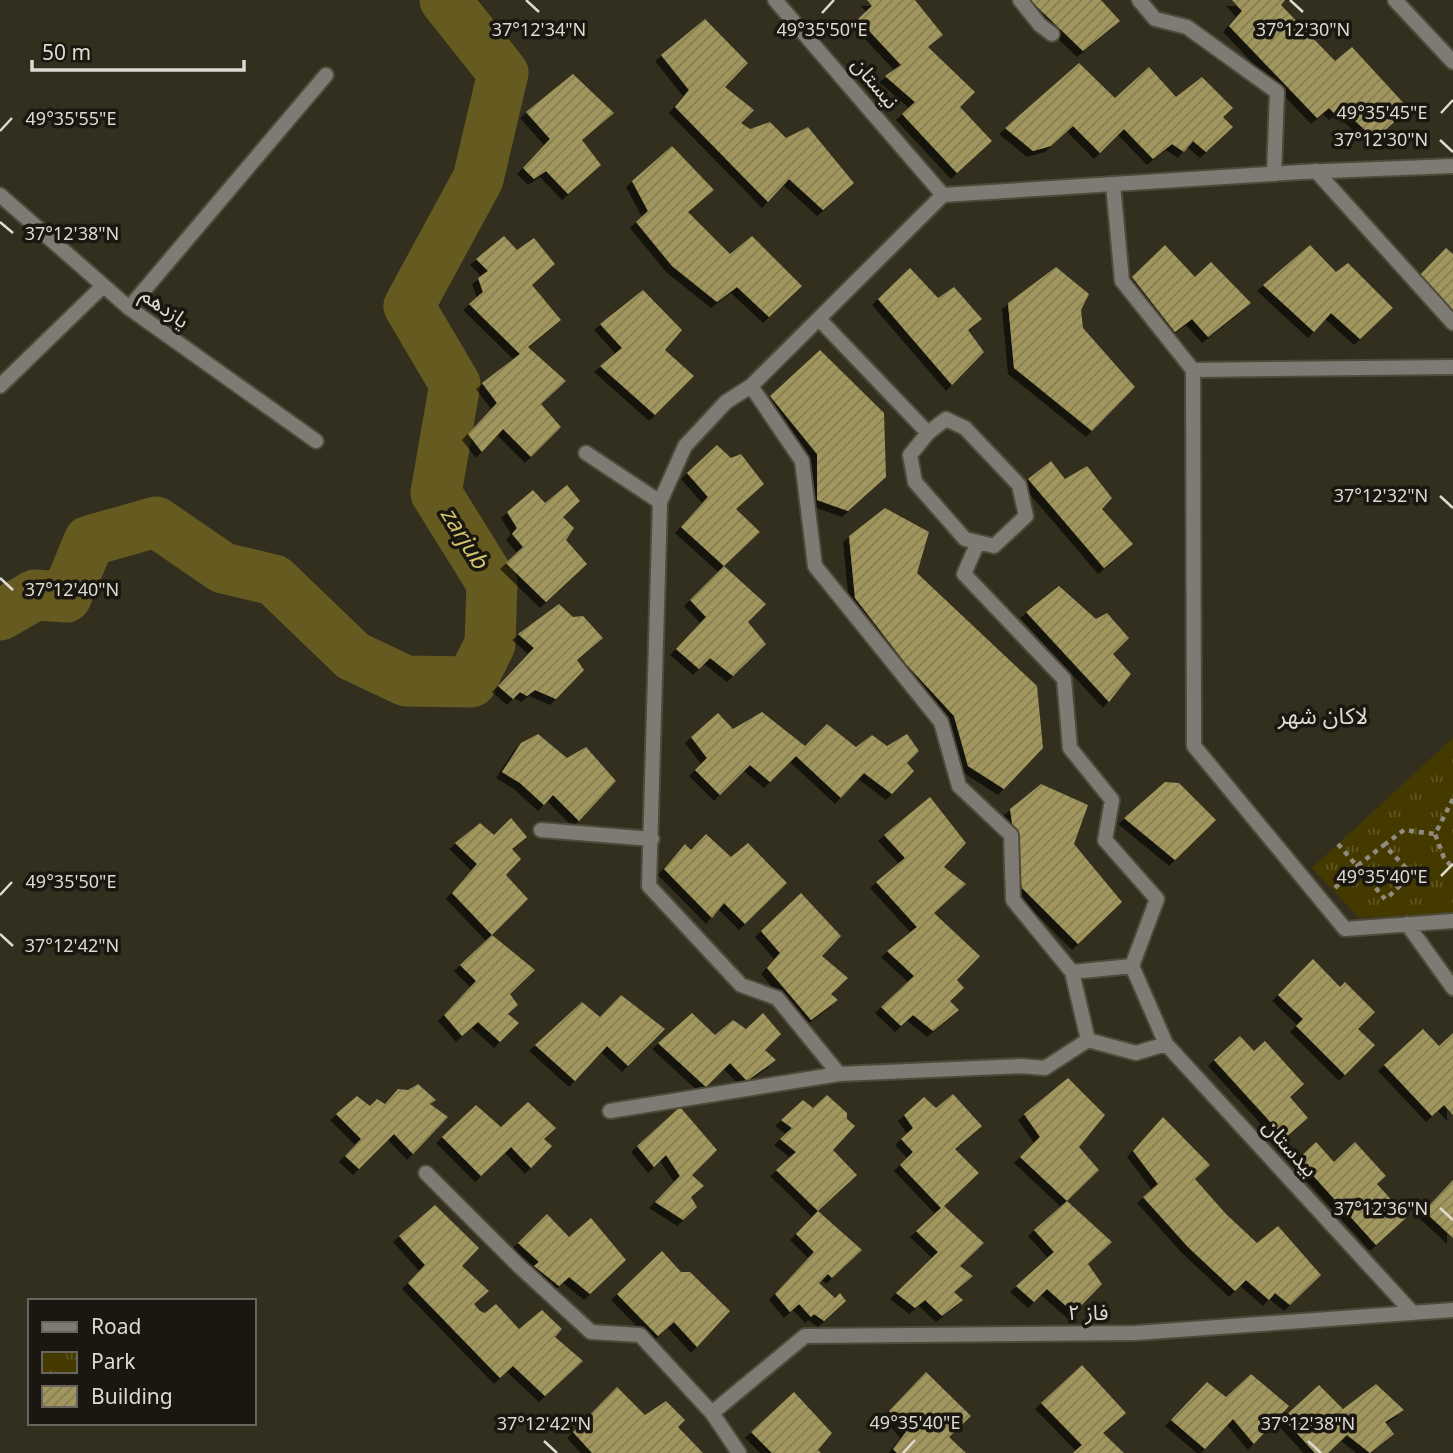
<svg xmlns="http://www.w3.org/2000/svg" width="1453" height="1453" font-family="Georgia,'Noto Sans Arabic',serif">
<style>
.park{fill:url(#park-tufts)}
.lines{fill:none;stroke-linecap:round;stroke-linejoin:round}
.river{stroke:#655a20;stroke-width:51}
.building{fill:url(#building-hatch);filter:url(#shadow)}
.minor-casing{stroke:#4e4b3b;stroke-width:18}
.tertiary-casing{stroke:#4e4b3b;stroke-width:18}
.path{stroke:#8f8c7f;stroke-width:4.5;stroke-dasharray:5 5;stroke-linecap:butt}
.minor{stroke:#7d7b73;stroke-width:14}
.tertiary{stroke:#7d7b73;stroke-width:14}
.ticks{fill:none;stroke:#dddbd1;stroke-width:2.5}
.labels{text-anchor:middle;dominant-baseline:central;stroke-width:7;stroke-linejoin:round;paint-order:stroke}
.street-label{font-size:21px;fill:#dddbd1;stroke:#191710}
.water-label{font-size:23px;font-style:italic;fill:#d3c36d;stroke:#191710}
.neighbourhood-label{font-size:23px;fill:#dddbd1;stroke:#191710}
.ticks-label{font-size:18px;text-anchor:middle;fill:#dddbd1;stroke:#191710;stroke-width:7;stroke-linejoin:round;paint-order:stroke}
</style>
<defs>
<pattern id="park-tufts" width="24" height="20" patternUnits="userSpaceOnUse" patternTransform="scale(1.75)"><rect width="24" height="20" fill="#443a00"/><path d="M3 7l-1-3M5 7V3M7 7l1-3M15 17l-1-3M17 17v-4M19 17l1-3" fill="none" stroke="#5f5624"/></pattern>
<pattern id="building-hatch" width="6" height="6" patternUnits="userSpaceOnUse" patternTransform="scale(1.75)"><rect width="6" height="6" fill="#a1965d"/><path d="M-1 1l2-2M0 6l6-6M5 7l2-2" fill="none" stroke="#847d54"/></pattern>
<filter id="shadow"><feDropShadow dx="-6" dy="6" stdDeviation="0" flood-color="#0009"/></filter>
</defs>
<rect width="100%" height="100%" fill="#332f1e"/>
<path class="park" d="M1453,738V913L1359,918L1312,868Z"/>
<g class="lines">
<path class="river" d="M0,615L35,595L66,597L89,541L156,522L223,568L274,580L353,656L406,681L471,682L490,644L492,583L436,493L455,384L409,306L478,179L503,73L445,0"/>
</g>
<path class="building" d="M867,0H915L943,35L928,47L975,92L960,107L992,141L957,173L902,114L915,102L885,76L901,65L858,19L872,6Z
M1030,0H1101L1120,21L1083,51Z
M1232,0H1285L1281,5L1335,61L1352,47L1409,109L1375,139L1342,109L1335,114L1329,108L1317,118L1229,26L1242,11Z
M705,19L748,63L725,87L754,110L741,123L750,129L770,122L786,138L808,127L854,183L823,210L789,179L768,202L675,107L689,90L661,55Z
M1079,63L1115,98L1149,67L1176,97L1202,77L1233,108L1223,117L1233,127L1206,152L1193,141L1184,152L1172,144L1153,159L1124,129L1100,153L1073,126L1051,146L1033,151L1005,128Z
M573,74L614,113L582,140L601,165L568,194L546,171L534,179L523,168L550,139L526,112Z
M672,146L714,190L688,212L730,254L752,236L802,286L769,317L737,287L717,302L672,266L636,222L648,211L632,181Z
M504,236L517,250L534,238L555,264L532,285L561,320L528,347L566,381L541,404L561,427L531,457L503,429L482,452L468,434L497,403L482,383L520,354L469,304L483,292L478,278L488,271L476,259Z
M1165,245L1195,277L1211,262L1251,303L1208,337L1192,319L1175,332L1132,277Z
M1310,245L1336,272L1348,263L1393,308L1360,339L1331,313L1314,332L1263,285Z
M1446,248L1453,254V314L1418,277Z
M1056,267L1089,294L1081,310L1083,328L1135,387L1092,431L1014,368L1008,303Z
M910,268L938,298L954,287L982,319L968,330L984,352L952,385L878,299Z
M643,290L682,330L665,350L694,376L655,415L600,366L622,348L600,324Z
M820,350L884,413L886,477L848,511L817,500V454L770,396Z
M717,445L731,458L741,454L764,484L736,509L760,532L724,566L681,527L708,497L687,473Z
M1051,461L1065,479L1087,466L1112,498L1102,509L1133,544L1104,568L1028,479Z
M567,485L580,501L563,517L574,528L566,540L587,564L546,602L506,563L523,547L512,534L517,528L507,512L533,490L545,503Z
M885,508L929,532L917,573L1037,686L1043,748L1004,789L968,766L954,716L906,664L855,598L849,536Z
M724,566L766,604L748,622L766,644L733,676L710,658L699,669L676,649L706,617L690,600Z
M1059,586L1096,619L1107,613L1129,638L1113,654L1131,674L1109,702L1026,612Z
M559,604L573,617L583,616L603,638L577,660L584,670L556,699L535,690L527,696L520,692L513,699L498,686L534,648L518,634Z
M762,712L805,746L827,724L856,747L872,735L887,746L907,734L919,751L907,763L914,771L892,794L864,773L841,798L796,756L770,782L750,765L720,795L695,770L707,758L691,737L718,713L733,729Z
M538,734L567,758L586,747L616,781L579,821L553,795L544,805L520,783L502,772L521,743Z
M1165,782L1179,783L1216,820L1175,860L1124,818Z
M1041,784L1088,805L1074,844L1122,902L1078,944L1022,888L1010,809Z
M930,797L966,843L944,867L966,884L934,913L980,956L957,980L964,988L950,1001L959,1010L933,1031L913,1015L901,1026L881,1007L914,976L887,951L917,927L876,882L905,858L884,835Z
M511,818L527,837L512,849L521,859L506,875L528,899L492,935L452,893L477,864L455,843L480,823L494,835Z
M706,834L731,857L748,843L787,883L745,924L724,903L712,918L664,869L685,844L691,850Z
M801,893L841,936L822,956L848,978L831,994L838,1000L811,1020L767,968L780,953L761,931Z
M492,935L535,970L510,994L518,1005L508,1014L519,1023L500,1042L478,1022L462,1036L444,1015L476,981L460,965Z
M1313,959L1340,987L1345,982L1375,1012L1358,1029L1375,1045L1345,1075L1296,1026L1303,1019L1278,995Z
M621,995L665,1029L628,1066L607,1046L575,1081L535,1045L582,1002L600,1017Z
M692,1013L715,1035L733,1020L746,1029L763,1013L781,1034L765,1050L776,1060L747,1081L730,1063L706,1087L658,1043Z
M1423,1029L1439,1046L1453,1033V1115L1444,1105L1432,1116L1384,1065Z
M1240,1036L1254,1051L1265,1041L1304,1084L1290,1097L1308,1118L1285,1138L1214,1060Z
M1068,1078L1105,1115L1079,1147L1099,1170L1067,1201L1020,1157L1040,1137L1024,1114Z
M418,1084L436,1100L430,1104L448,1117L413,1154L394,1134L359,1169L345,1156L361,1139L336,1114L357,1096L370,1106L377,1099L385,1104L398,1089L408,1090Z
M953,1094L982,1126L955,1149L979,1173L944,1206L984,1243L960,1266L973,1276L954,1292L963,1300L942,1316L925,1300L915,1308L896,1293L938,1252L916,1231L941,1208L900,1165L913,1152L901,1139L913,1128L904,1115L924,1097L936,1108Z
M827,1095L847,1113V1119L855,1126L833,1150L857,1175L818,1211L862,1250L832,1278L828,1274L819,1283L835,1298L840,1293L846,1301L824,1321L814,1314L811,1317L799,1304L790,1312L775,1294L814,1252L796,1234L818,1211L776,1170L796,1152L780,1139L792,1128L781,1120L803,1100L813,1108Z
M528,1102L556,1128L544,1139L552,1146L531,1168L511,1147L481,1176L442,1137L476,1105L501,1127Z
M680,1107L717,1150L692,1175L704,1186L691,1197L697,1207L683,1220L655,1202L680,1176L666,1155L654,1167L637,1146Z
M1163,1117L1210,1165L1195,1179L1226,1214L1257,1243L1278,1226L1321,1275L1290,1305L1275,1293L1269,1300L1246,1280L1235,1291L1188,1247L1143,1197L1158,1184L1133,1151Z
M1316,1142L1334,1162L1355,1142L1386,1176L1377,1184L1407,1217L1376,1245L1298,1159Z
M1453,1180V1238L1424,1211Z
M1067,1201L1112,1242L1088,1264L1102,1284L1074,1313L1047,1289L1034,1302L1016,1286L1054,1252L1034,1230Z
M435,1205L479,1248L462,1266L489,1291L474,1304L480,1311L485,1313L496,1304L519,1329L542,1310L562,1329L555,1337L583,1361L545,1396L513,1366L500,1378L408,1283L425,1265L399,1236Z
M547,1214L569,1237L591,1218L626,1260L590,1294L569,1277L559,1286L534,1266L539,1262L518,1243Z
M662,1251L681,1272H690L730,1311L697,1347L674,1322L658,1336L617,1294Z
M1082,1365L1126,1413L1103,1433L1124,1453H1073L1082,1445L1041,1403Z
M926,1372L971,1416L949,1437L966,1453H897L893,1449L906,1432L889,1411Z
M1251,1374L1289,1406L1254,1444L1233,1419L1205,1449L1171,1420L1207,1382L1226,1397Z
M1376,1384L1404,1410L1385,1422L1394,1434L1370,1453L1347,1435L1328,1453H1315L1283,1418L1319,1385L1343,1409Z
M617,1387L645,1415L666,1401L685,1420L678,1427L703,1453H592L573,1432Z
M794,1392L832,1433L818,1450L821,1453H772L751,1432Z"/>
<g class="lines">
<defs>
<path id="minor" d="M775,0L943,195L751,386L726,402L685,446L660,502L649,886L741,985L777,998L839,1074L1021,1066L1045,1068L1088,1040L1136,1053L1166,1044L1132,966L1072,972
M1020,0L1040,25L1052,34
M1139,0L1155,19L1187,27L1277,92L1274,174
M1395,0L1453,62
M1316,171L1453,323
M1113,184L1122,281L1193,370L1453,367
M0,195L129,308L316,441
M129,308L326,75
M819,319L928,433L910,455L915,482L965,539L994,546L1026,516L1019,485L965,428L946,419L928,433
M1193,370L1194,746L1345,929L1453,921
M0,386L103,286
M751,386L802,461L815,566L941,722L959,786L1011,835L1013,900L1072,972L1088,1040
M586,453L660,502
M978,542L964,574L1064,679L1070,748L1112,800L1105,840L1157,899L1132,966
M541,830L652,839
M1407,924L1453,988
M1166,1044L1411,1311
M610,1111L839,1074
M426,1173L518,1265L591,1332L640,1335L712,1413
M739,1453L712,1413L742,1388"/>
<path id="tertiary" d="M943,195L1301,172L1453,166
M742,1388L805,1336L1136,1333L1453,1310"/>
</defs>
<use href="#minor" class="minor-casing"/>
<use href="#tertiary" class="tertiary-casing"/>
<path class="path" d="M1453,799L1435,834L1444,858L1453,868
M1338,844L1357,866L1384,845L1412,874L1386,899
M1384,845L1404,830L1435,834
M1335,888L1357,866L1385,899"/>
<use href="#minor" class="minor"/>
<use href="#tertiary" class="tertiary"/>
</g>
<path class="ticks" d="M526,0L539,12M1290,0L1303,12M822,13L834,0M1441,113L1453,100M0,131L12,118M1440,140L1453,152M0,222L13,233M1440,496L1453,508M0,578L13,590M1441,876L1453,864M0,895L12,882M0,934L13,946M1440,1208L1453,1220M544,1441L557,1453M1308,1441L1321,1453M903,1453L915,1440"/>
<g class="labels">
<g class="street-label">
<text transform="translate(875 83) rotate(50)">نیستان</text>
<text transform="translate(165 308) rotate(36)">یازدهم</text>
<text transform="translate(1290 1148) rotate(48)">بیدستان</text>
<text x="1088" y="1313">فاز ۲</text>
</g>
<g class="water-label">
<text transform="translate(464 538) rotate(58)">zarjub</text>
</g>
<g class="neighbourhood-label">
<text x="1323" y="716">لاکان شهر</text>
</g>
</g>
<g class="ticks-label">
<text x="539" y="36">37°12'34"N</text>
<text x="1303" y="36">37°12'30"N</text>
<text x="822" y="36">49°35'50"E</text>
<text x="1382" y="119">49°35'45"E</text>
<text x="71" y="125">49°35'55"E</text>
<text x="1381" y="146">37°12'30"N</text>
<text x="72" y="240">37°12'38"N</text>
<text x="1381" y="502">37°12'32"N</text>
<text x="72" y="596">37°12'40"N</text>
<text x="1382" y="883">49°35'40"E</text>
<text x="71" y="888">49°35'50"E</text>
<text x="72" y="952">37°12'42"N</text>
<text x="1381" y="1215">37°12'36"N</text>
<text x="915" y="1429">49°35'40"E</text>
<text x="544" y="1430">37°12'42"N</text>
<text x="1308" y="1430">37°12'38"N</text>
</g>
<rect x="28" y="1299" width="228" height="126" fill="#191710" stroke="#67655d" stroke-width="2"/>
<rect x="42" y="1322" width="35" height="10" fill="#7d7b73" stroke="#67655d" stroke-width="2"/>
<text x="91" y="1334" font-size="21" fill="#dddbd1">Road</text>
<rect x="42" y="1352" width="35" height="21" fill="url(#park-tufts)" stroke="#67655d" stroke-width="2"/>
<text x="91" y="1369" font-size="21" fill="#dddbd1">Park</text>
<rect x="42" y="1386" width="35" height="21" fill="url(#building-hatch)" stroke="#67655d" stroke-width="2"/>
<text x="91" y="1404" font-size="21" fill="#dddbd1">Building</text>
<path d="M32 60v10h212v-10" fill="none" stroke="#dddbd1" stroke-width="3.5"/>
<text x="42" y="60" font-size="21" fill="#dddbd1" stroke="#191710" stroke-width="5" paint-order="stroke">50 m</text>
</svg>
